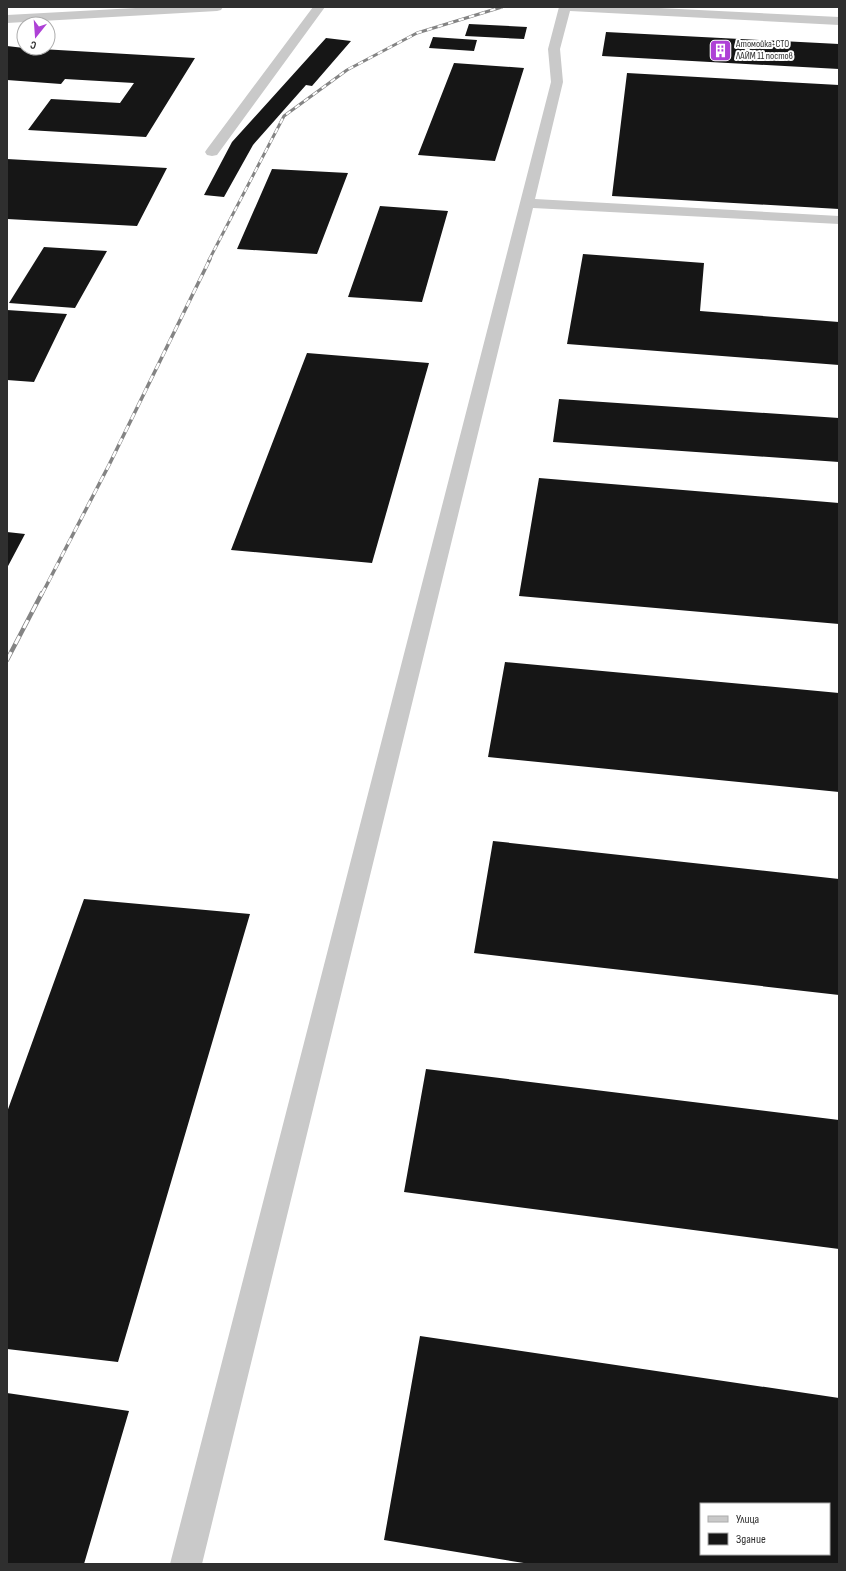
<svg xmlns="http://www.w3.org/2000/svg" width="846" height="1571" font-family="'Sofia Sans Condensed',sans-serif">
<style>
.building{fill:#161616;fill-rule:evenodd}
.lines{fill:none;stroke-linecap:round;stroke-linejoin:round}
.minor{fill:#c9c9c9;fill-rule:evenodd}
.rail-far2-casing{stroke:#848484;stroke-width:3}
.rail-far1-casing{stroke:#848484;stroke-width:3.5}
.rail-casing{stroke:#848484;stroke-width:4.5}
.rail-far2{stroke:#fff;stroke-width:2;stroke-dasharray:5.5;stroke-linecap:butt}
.rail-far1{stroke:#fff;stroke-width:2.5;stroke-dasharray:7;stroke-linecap:butt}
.rail{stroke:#fff;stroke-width:3;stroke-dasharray:9;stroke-linecap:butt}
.labels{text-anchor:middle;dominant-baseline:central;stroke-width:4;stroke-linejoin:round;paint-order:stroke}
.far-poi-label{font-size:10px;fill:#2f2f2f;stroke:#fff;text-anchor:start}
</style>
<rect width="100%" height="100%" fill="#fff"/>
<path class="building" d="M469,24L527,27L524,39L465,36Z
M606,32L839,44V69L602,56Z
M433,37L477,40L474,51L429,48Z
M326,38L351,41L312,86L306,85L253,145L224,197L204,195L232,142Z
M7,46L24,48L195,58L146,137L28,130L51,99L120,103L134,83L65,79L61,84L7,80Z
M454,63L524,68L495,161L418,155Z
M627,73L839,85V209L612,196Z
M7,159L167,168L137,226L7,219Z
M272,169L348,173L317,254L237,249Z
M380,206L448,211L422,302L348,297Z
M44,247L107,251L75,308L9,303Z
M583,254L704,263L700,311L839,322V365L567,344Z
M7,310L67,314L34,382L7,380Z
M307,353L429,363L372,563L231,550Z
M559,399L839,418V462L553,442Z
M539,478L839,503V624L519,596Z
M7,532L25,534L7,568Z
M505,662L839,693V792L488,757Z
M493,841L839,879V995L474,953Z
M84,899L250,914L118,1362L7,1349V1112Z
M426,1069L839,1120V1249L404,1192Z
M420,1336L839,1398V1564H530L384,1540ZM701,1504H829V1554H701Z
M7,1393L129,1411L84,1564H7Z"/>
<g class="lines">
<path class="minor" d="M154,7H223L221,10L217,11L7,23V15Z
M313,7H325L217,155L212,156L207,155L205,152L207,149Z
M559,7H639L839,17V25L570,11L560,49L563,82L535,199L839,216V224L533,208L202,1564H170L551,82L548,49Z"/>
<defs>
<path id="rail-far2" d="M209,260L284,116L347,70L417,33L502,7"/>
<path id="rail-far1" d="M42,594L109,465L210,259"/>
<path id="rail" d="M7,660L42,593"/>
</defs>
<use href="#rail-far2" class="rail-far2-casing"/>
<use href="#rail-far1" class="rail-far1-casing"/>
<use href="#rail" class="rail-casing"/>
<use href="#rail-far2" class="rail-far2"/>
<use href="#rail-far1" class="rail-far1"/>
<use href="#rail" class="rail"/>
</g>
<defs>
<symbol id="building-square" viewBox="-11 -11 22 22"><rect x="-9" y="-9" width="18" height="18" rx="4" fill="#ae41d6" stroke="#fff"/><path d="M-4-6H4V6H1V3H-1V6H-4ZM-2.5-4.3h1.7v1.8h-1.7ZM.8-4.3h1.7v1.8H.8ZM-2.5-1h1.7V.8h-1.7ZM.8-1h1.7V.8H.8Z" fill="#fff"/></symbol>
</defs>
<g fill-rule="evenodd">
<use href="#building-square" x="708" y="38" width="25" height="25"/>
</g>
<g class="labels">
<g class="far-poi-label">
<text x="736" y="44">Атомойка-СТО<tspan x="736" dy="12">ЛАЙМ 11 постов</tspan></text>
</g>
</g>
<rect width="846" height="1571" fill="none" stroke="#2f2f2f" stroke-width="16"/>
<rect x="700" y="1503" width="130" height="52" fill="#ffffff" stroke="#acacac"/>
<rect x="708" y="1516" width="20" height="6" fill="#c9c9c9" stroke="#acacac"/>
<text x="736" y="1523" font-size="12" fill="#2f2f2f">Улица</text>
<rect x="708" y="1533" width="20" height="12" fill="#161616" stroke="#acacac"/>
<text x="736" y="1543" font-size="12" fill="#2f2f2f">Здание</text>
<g transform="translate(36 36) rotate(197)"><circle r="19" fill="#ffffff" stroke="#acacac"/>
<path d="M0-3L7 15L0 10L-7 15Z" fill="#ae41d6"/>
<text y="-6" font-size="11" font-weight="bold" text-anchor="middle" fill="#2f2f2f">С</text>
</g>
</svg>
